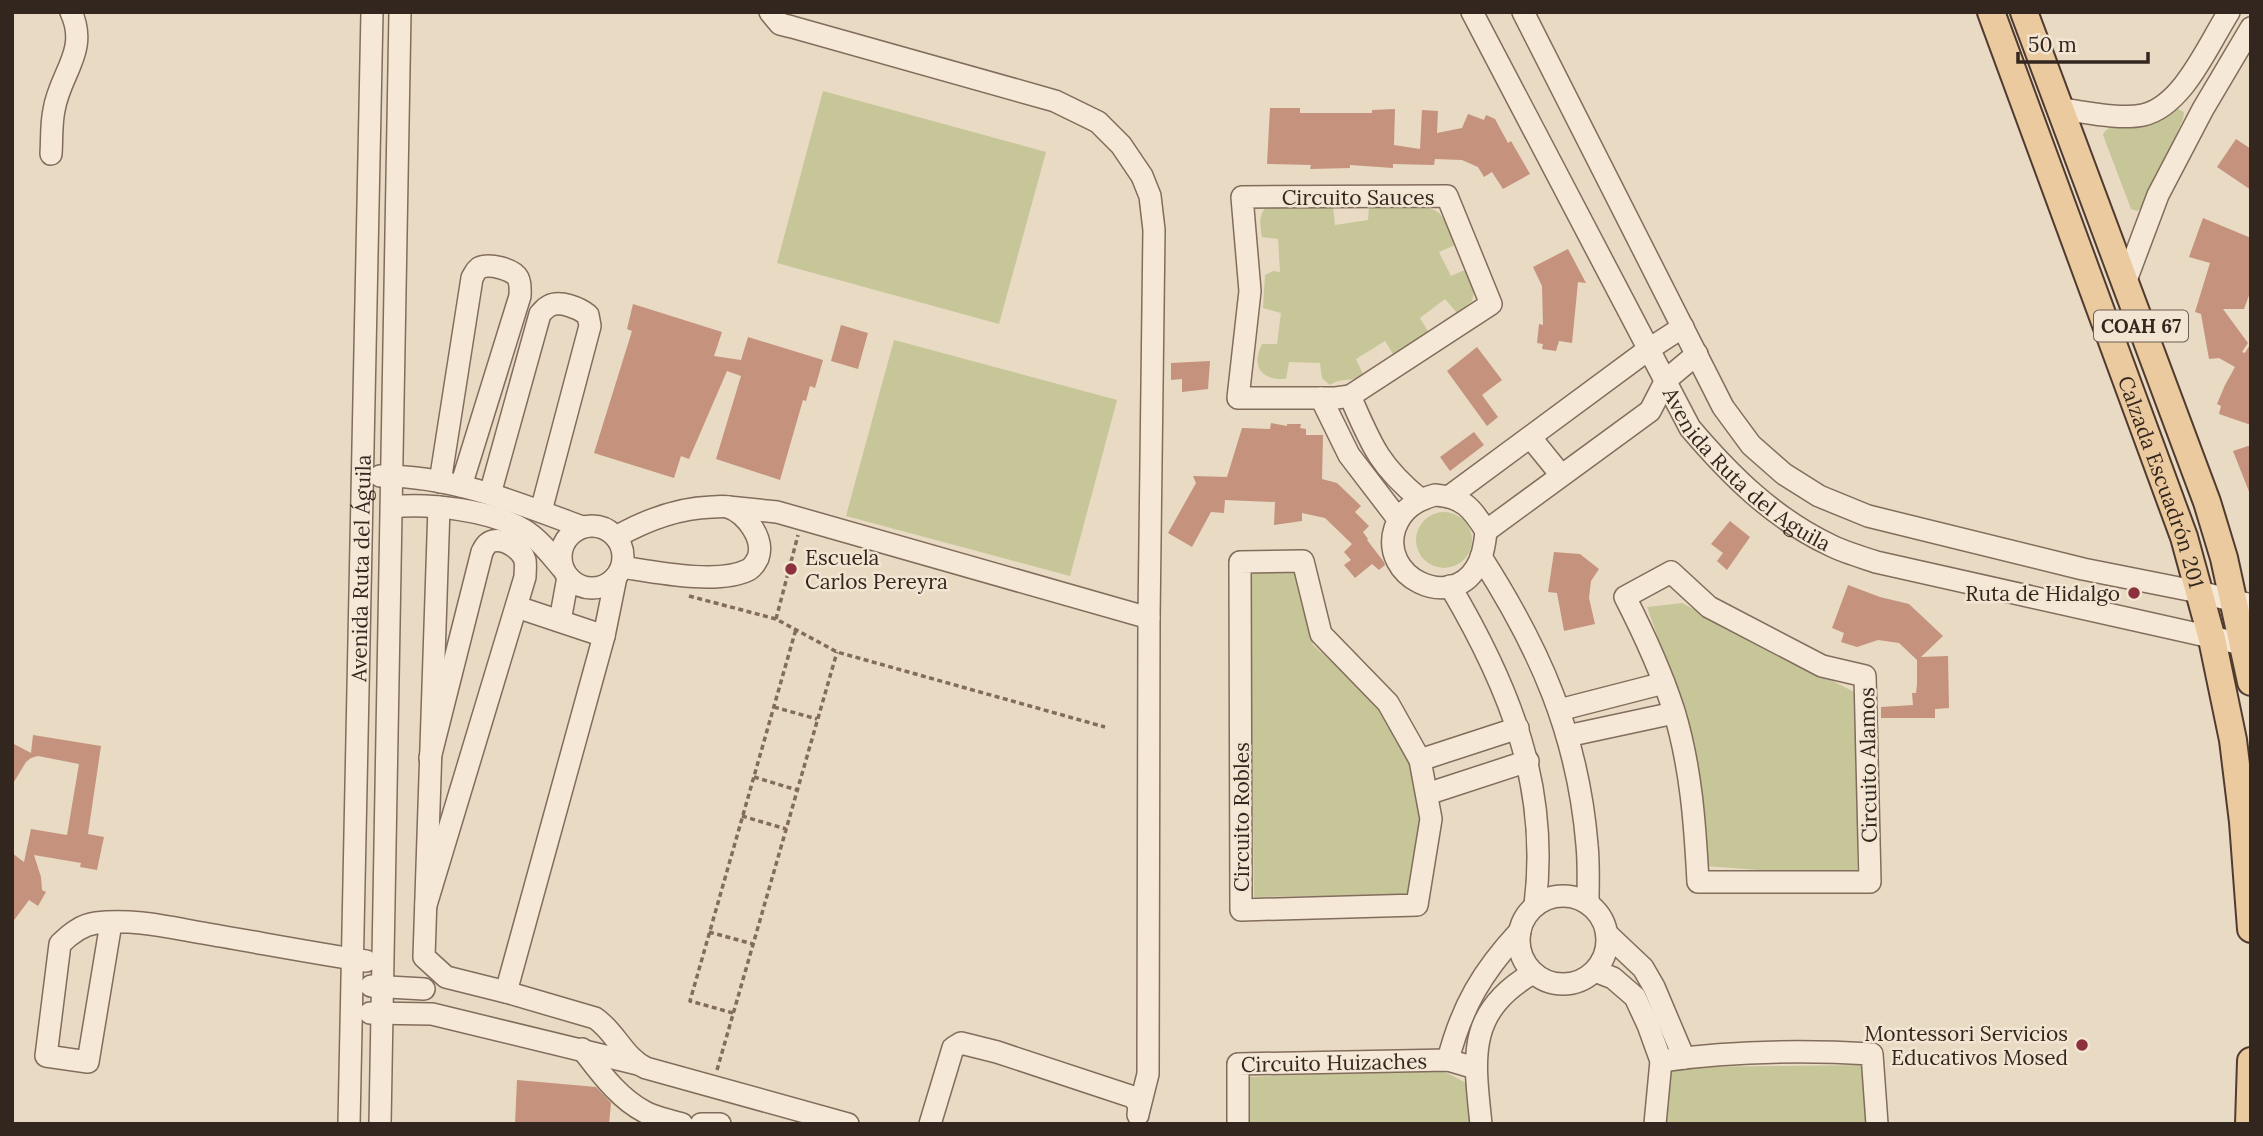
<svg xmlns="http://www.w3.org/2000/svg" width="2263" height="1136" font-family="Lora,serif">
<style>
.green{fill:#c6c699}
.building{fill:#c4927d}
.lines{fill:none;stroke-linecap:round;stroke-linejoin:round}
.minor-casing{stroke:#826c5c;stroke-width:24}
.major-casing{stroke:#503b30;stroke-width:30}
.path{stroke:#826c5c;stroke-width:3.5;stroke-dasharray:5 3.5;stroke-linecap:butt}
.minor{stroke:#f5e8d6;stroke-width:21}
.major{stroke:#eaca9e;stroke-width:26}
.poi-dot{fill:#8b323c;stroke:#f2e5d2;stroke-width:2.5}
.labels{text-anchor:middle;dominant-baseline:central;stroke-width:5;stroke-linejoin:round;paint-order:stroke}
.shield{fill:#f2e5d2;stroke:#6c5f55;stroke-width:2}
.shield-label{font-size:19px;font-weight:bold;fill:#33261f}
.street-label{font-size:21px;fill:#33261f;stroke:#f2e5d2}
.poi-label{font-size:21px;fill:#33261f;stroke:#f2e5d2;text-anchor:end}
</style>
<rect width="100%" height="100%" fill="#e9dac3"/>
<path class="green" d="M823,91L1046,152L999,324L777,263Z
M2178,109L2184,112L2183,119L2148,198L2141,209L2137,211L2131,209L2103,135C2108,122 2126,129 2138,127C2156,125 2163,115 2178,109Z
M1414,205C1446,209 1443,218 1455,245L1439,252L1451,276L1467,269L1475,287L1472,301L1457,313L1445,299L1420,318L1429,333L1397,355L1393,354L1385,341L1356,359L1364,376C1353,382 1341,377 1330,385L1322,378L1320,363L1289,362L1286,379C1261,380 1251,367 1262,344H1277L1281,313L1263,308L1265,275L1273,271L1280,272L1278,239L1262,237C1260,224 1258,216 1267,206L1333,207L1335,225L1368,220L1369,207Z
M894,340L1117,400L1070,576L846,516Z
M1416 540a28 28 0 1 1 56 0a28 28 0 1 1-56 0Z
M1295,568L1313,645L1382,707L1412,762L1421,817L1407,895L1254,897L1250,570Z
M1682,603L1858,694L1857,877L1705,866L1672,677L1647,607Z
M1866,1065L1868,1124H1666L1670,1067Z
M1440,1069L1468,1084L1473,1124H1248L1249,1077Z"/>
<path class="building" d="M1270,108H1300V113H1372V110L1395,109L1394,145L1420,149L1422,110L1438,111L1437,133L1462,128L1468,114L1484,120L1486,115L1495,119L1508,143L1511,141L1530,174L1503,189L1492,172L1484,177L1478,167L1462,160L1435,159L1434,165L1393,164V168L1350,165V168L1310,169L1311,165L1267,164Z
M2236,139L2251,149V190L2217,167Z
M2203,218L2251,238V290L2244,309H2223L2248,343L2242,352L2245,353L2251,343V425L2219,414L2221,406L2217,404L2225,385L2235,367L2219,358L2209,359L2201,314L2195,312L2210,263L2189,257Z
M1568,249L1586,283L1578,282L1572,343L1559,341L1556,351L1542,349L1543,344L1537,343L1539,324L1543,325L1542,286L1533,267Z
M633,304L722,332L714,356L741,360L748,337L823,360L815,388L810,386L806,401L803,400L780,480L716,459L741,376L727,371L689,459L681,456L674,478L594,453L632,331L627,329Z
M841,325L868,333L858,369L831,361Z
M1477,347L1502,380L1482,395L1498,417L1487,426L1447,371Z
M1210,361L1208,389L1182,392V379L1171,380V363Z
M1271,423L1287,426V424H1301L1300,428L1306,429V435H1323L1322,479L1337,483L1361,506L1355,512L1369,526L1363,532L1368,539L1367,540L1384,562L1385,565L1379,570L1372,564L1355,578L1344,565L1351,560L1344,552L1352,544L1325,518L1302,513V521L1274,525L1275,502L1225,500L1224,513L1211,512L1192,547L1168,533L1196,483L1193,476L1227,477L1242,428L1270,429Z
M1474,432L1484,445L1450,471L1440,457Z
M2251,445V493L2250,494L2233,451Z
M1730,521L1750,537L1727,570L1717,561L1723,553L1711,544Z
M1554,552L1580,554L1599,569L1591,581L1589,598L1595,624L1564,631L1557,593L1548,592Z
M1848,585L1880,597L1909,604L1943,636L1921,657L1948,656L1949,708L1935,709V718H1881V707L1913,705L1912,693H1916L1917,684V660L1899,643L1878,640L1857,647L1841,642L1844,633L1832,628Z
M33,735L101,746L88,834L104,837L97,870L80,867L81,863L34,855L41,877L42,890L46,892L38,906L29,900L12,923V853L24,862L31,829L67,835L79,764L38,756L31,758L26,762L12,785V743L31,753Z
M517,1080L596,1087L611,1103L609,1124H515Z"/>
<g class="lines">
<defs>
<g id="minor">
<path d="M770,12L780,24L792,27L1055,101L1098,122L1121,145L1142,176L1150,196L1154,230L1149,618"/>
<path id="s1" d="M1472,12L1690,428C1730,475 1773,518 1830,545C1844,552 1861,557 1876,562L2251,646"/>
<path d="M1523,12L1723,407L1751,445L1784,474L1819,496L1868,516L2083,569L2199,592L2251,605"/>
<path d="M2061,109C2085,112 2120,120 2143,115C2183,106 2208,45 2229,12"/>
<path d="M51,154C52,139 51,124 54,110C60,73 89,51 71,12"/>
<path d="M1447,196L1491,304L1350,396L1336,398H1238L1250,291L1242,197Z"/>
<path d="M2125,283L2158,195L2203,109L2251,28"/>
<path d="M1350,396C1371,444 1379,466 1420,499"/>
<path d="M1321,398L1349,455L1398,519"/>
<path d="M1531,438L1561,475"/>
<path d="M380,476C450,475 518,503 582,527"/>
<path d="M440,482L472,278C475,273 475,271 479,268C489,263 513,269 518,278C521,284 520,290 520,296L461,486"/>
<path d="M490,494L540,314C543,311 545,308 549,306C560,300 579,308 588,315L590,326L541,511"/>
<path d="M1435,495C1463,497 1472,508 1486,531C1485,543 1483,557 1476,568C1450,611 1379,577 1395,528C1402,509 1416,500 1435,495Z"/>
<path d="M1450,496L1649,349L1683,327"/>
<path d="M392,507C429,503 491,510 524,530C539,539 551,555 562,568"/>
<path d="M439,507L424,957L446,977L506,992"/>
<path d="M728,507L777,512L1149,618L1148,1074L1139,1110"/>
<circle cx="592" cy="557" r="31"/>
<path d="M1486,531L1650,411L1666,380L1697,354"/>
<path d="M616,537C646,520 677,508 712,507C716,507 724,506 728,507C746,513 765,539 758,558C755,563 754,567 748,570C718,585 655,572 622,567"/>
<path d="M1481,557C1540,649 1578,735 1587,845C1589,864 1588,884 1588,903"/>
<path d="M1303,561L1321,634L1388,703L1420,760L1431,819L1417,905L1241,910L1240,562Z"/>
<path d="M1671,572L1709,607L1822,666L1865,676L1870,882H1698C1695,824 1691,767 1674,711C1661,671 1644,634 1625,597Z"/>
<path d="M616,577L604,636L506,992L595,1018C615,1031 624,1058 646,1068L848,1124"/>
<path d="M1450,586C1509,686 1550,786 1535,905"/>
<path d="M517,607L604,636"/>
<path d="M560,621L568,577"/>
<path d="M1559,710L1664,683"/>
<path d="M1567,736L1674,713"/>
<path d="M1420,760L1518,728"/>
<path d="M1427,794L1528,761"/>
<circle cx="1563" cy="940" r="44"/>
<path d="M426,905L525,577C525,572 526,565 525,560C521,549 505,538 493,541C487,542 484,548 482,552L430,758"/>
<path d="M111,923L88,1062L46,1056L60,944C70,934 81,925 96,923C133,918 172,928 208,934C261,943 313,953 366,961"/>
<path d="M1607,934L1643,968L1654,987L1684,1058"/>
<path d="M1595,971L1613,978L1635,997L1648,1025L1661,1061L1655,1124"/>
<path d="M371,986L424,989"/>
<path d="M370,1013L432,1014L638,1064"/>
<path d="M582,1049C600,1072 618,1098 645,1112C656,1118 670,1120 682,1124"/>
<path d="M1448,1060C1462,1006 1482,972 1520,931"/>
<path d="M1661,1061C1731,1051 1801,1050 1872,1054L1877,1124"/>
<path id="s2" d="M349,1124L372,12"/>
<path d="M380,1124L400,12"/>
<path d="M701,1124H720"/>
<path d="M930,1124L953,1048L961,1043L997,1052L1133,1097L1139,1105L1138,1115"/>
<path id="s3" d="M1238,1124V1064L1448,1060L1475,1068"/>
<path d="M1481,1124C1474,1057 1466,1012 1533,973"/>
</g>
<g id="major">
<path id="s4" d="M1991,12L2184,537L2212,639L2233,740L2243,822L2251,929"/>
<path d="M2024,12L2207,502L2224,558L2251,682"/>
<path d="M2249,1124L2251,1061"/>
</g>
</defs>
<use href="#minor" class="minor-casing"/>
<use href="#major" class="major-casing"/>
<path class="path" d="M689,596L776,619L837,652L1105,727
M776,619L798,535
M774,707L817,719
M754,777L797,790
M742,816L786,829
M709,932L753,944
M733,1013L690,1001L796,629
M717,1070L837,652"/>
<use href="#minor" class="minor"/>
<use href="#major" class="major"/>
</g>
<g class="poi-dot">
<circle cx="791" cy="569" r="7"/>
<circle cx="2134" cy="593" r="7"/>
<circle cx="2082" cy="1045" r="7"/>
</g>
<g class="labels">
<rect class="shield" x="2094" y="310.5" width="94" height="31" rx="5"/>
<g class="shield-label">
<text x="2141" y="326">COAH 67</text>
</g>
<g class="street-label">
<text x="1358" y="197">Circuito Sauces</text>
<text stroke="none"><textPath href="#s1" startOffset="539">Avenida Ruta del Aguila</textPath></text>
<text stroke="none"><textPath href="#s4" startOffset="500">Calzada Escuadrón 201</textPath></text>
<text stroke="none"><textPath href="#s2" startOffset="556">Avenida Ruta del Águila</textPath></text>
<text transform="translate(1868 765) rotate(-91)">Circuito Alamos</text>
<text transform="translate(1241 817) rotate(-90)">Circuito Robles</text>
<text stroke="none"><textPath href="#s3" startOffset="156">Circuito Huizaches</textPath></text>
</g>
<g class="poi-label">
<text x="805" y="557" text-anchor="start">Escuela<tspan x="805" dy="24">Carlos Pereyra</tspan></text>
<text x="2120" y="593">Ruta de Hidalgo</text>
<text x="2068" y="1033">Montessori Servicios<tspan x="2068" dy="24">Educativos Mosed</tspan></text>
</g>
</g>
<rect width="2263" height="1136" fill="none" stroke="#33261f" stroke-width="28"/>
<path d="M2018 52v10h130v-10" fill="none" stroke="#33261f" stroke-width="3.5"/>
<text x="2028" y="52" font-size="21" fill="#33261f" stroke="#f2e5d2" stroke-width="5" paint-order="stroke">50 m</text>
</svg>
